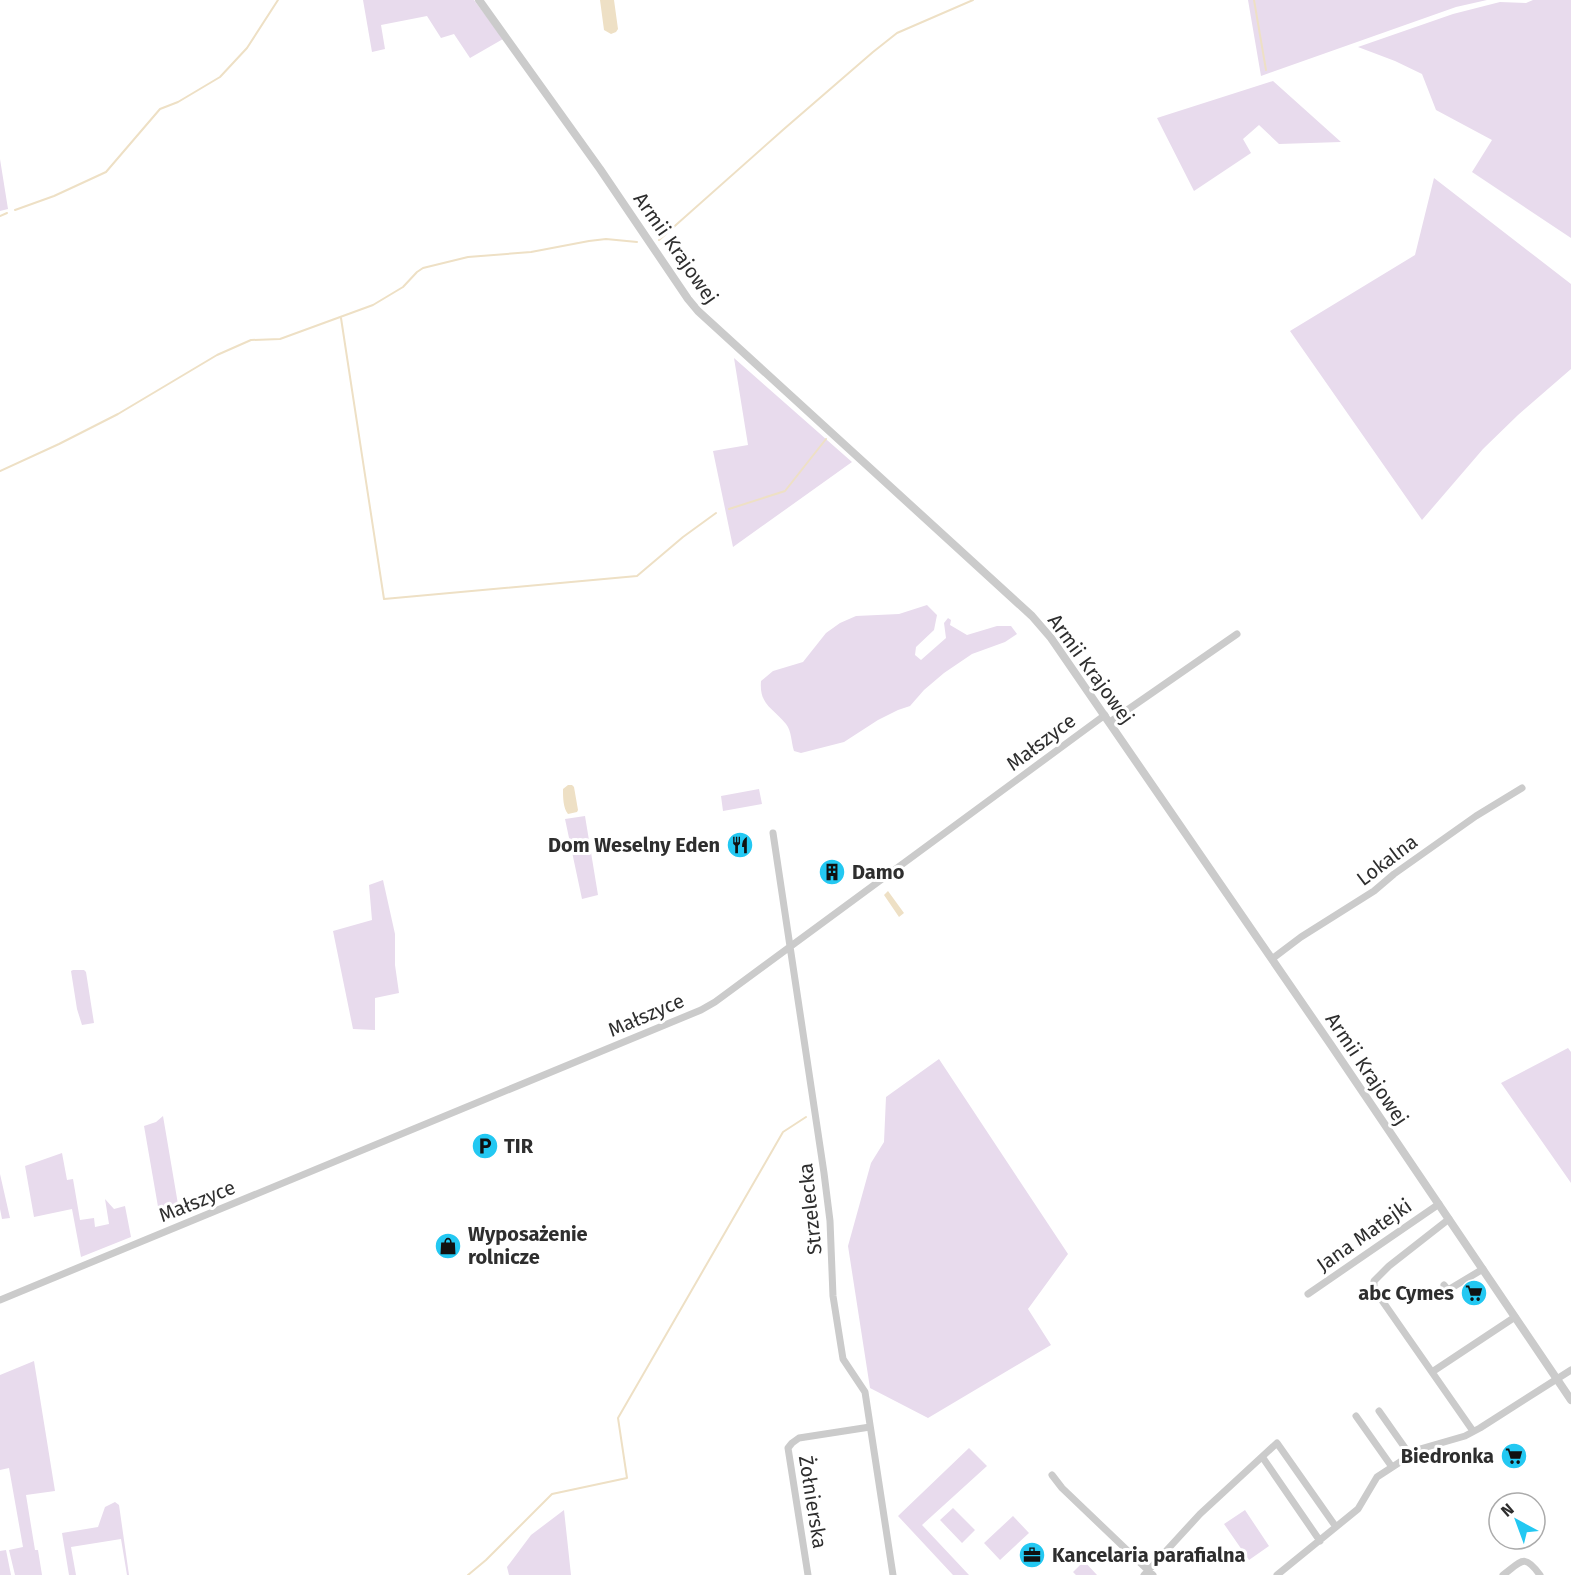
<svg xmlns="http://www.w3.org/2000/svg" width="1571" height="1575" font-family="'Fira Sans',sans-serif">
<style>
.green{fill:#e8dbed}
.water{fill:#eee0c5}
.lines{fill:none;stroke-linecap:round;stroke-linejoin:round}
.stream{stroke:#eee0c5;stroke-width:2}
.minor{stroke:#cbcbcb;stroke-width:7}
.tertiary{stroke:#cbcbcb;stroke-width:8}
.labels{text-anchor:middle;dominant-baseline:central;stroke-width:6;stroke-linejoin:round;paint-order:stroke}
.street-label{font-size:20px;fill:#2e2e2e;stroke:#fff}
.poi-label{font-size:20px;font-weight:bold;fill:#2e2e2e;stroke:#fff;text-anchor:start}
</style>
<rect width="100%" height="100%" fill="#fff"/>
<path class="green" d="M363,0H474L503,39L470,58L454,34L441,38L427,16L381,25L385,49L372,52Z
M1248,0H1487L1456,7L1261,76Z
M1533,0H1571V238L1472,172L1492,140L1436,110L1422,74L1395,61L1358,47L1453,14L1500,2L1526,3Z
M1273,81L1341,142L1279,144L1259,125L1243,139L1251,153L1194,191L1157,118Z
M0,159L8,209L0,211Z
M1434,178L1571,284V369L1518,415L1483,449L1422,520L1290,331L1415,255Z
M734,358L852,462L733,547L713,451L748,445Z
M927,605L937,615L934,630L916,647L915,655L921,660L946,638L944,623L948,618L951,620L950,625L967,635L997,626H1011L1017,634L1005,642L972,654L944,673L924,690L910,706L898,710L878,720L844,742L801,753L794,751C791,742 792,732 786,724C773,708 759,705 761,681L773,671L803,662L826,633L840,623L856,616L899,614Z
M759,789L762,804L723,811L721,796Z
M585,816L598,895L582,899L565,819Z
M383,880L395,934V965L399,993L375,998V1030L353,1029L333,931L372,920L369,885Z
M73,970H84L86,972L94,1023L82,1025L77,1009L71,971Z
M1568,1048L1571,1052V1183L1501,1083Z
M939,1059L1068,1254L1028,1309L1051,1345L928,1418L870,1388L848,1246L871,1163L884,1142L886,1097Z
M163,1116L180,1216L161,1224L144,1126L156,1122Z
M62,1153L67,1180L73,1179L80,1220L94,1218L95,1227L109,1224L105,1199L114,1209L125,1206L131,1237L81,1257L72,1209L34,1217L25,1166Z
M0,1174L10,1218L2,1219L0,1209Z
M34,1361L55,1491L26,1495L35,1550H38L42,1575H15L9,1550L23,1547L9,1468L0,1470V1375Z
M969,1448L987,1466L922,1525L969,1575H953L898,1516Z
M115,1502L119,1505L129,1575H127L121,1539L71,1547L76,1575H69L62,1533L98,1527L105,1507Z
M953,1508L975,1530L962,1543L940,1520Z
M564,1510L571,1575H509L507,1567L531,1535Z
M1245,1510L1269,1546L1249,1560L1224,1524Z
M1013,1516L1029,1533L1000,1560L984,1543Z
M6,1550L11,1575H0V1551Z
M1084,1561L1097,1575H1076L1073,1572Z"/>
<path class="water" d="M600,0H614L618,29L616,32L611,34L604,30Z
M568,785H572L574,787L578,810L577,812L568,814C563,808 563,797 563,789Z
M888,891L904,913L899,917L884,895Z"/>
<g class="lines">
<path class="stream" d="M1254,0L1266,70
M15,210L54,196L106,172L160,109L178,102L220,77L247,48L278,0
M0,216L7,213
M659,240L784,129L873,52L897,33L973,0
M341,318L384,599L637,576L683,537L716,513
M0,471L59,444L118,414L217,355L251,340L280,339L373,305L403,287L417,272L423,268L468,257L531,252L589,241L606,239L637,242
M729,509L785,491L826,439
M468,1575L486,1560L552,1494L627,1478L618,1418L783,1132L806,1117"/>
<path class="minor" d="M1110,722L1237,634
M773,833L824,1173L830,1221L833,1296L843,1359L865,1392L893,1575
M1272,959L1301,937L1374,891L1394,874L1476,816L1522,788
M1449,1219L1389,1266L1374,1281V1289L1473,1431
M1444,1285L1448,1290L1483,1269
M1308,1294L1439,1204
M0,1300L701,1010L715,1002L1105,715
M1432,1372L1515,1317
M1379,1411L1410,1455
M1356,1416L1392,1467
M1263,1458L1320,1541
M1052,1475L1062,1488L1153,1575
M808,1575L788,1448L792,1443L799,1438L870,1427
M1144,1575L1200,1514L1277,1443L1336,1527
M1277,1575L1358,1509L1377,1477L1420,1449L1465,1436L1480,1428L1571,1370
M1503,1575C1522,1561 1524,1553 1540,1575"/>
<path class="tertiary" d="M479,0L600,169L688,299L698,311L1032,616L1051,638L1331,1045L1571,1400"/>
</g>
<defs>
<symbol id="restaurant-disc" viewBox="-11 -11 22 22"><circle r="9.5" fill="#23c8f2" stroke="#fff"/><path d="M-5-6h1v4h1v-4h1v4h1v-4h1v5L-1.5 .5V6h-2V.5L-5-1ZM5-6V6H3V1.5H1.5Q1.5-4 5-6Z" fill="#111"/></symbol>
<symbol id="building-disc" viewBox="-11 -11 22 22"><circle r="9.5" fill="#23c8f2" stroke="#fff"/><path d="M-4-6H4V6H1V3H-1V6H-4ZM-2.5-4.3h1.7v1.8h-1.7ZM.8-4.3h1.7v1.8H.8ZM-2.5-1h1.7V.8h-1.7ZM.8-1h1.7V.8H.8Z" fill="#111"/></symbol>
<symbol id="parking-disc" viewBox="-11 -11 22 22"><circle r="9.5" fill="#23c8f2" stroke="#fff"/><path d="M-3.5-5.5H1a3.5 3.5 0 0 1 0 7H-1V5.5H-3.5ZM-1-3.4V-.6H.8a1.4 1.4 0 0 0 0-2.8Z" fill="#111"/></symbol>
<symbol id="shop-disc" viewBox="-11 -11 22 22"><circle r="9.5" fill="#23c8f2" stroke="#fff"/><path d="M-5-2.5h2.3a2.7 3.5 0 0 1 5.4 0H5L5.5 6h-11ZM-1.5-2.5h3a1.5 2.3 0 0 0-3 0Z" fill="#111"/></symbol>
<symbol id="supermarket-disc" viewBox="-11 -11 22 22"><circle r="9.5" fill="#23c8f2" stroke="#fff"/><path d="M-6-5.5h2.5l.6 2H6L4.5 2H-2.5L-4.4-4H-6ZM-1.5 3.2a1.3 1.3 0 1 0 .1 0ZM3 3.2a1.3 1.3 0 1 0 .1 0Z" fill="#111"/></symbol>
<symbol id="office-disc" viewBox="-11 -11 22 22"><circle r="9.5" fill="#23c8f2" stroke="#fff"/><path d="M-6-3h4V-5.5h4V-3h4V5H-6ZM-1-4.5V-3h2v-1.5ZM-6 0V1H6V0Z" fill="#111"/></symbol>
</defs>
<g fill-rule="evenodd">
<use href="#restaurant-disc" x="725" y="830" width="30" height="30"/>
<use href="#building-disc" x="817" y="857" width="30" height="30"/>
<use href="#parking-disc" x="470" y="1131" width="30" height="30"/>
<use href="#shop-disc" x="433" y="1231" width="30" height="30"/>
<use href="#supermarket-disc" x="1459" y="1278" width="30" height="30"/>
<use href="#supermarket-disc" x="1499" y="1441" width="30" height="30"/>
<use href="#office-disc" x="1017" y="1540" width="30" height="30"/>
</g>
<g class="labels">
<g class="street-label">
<text transform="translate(676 248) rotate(55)">Armii Krajowej</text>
<text transform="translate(1091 669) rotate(54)">Armii Krajowej</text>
<text transform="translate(1041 742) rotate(-37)">Małszyce</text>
<text transform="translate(1387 860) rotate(-37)">Lokalna</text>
<text transform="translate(646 1015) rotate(-23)">Małszyce</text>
<text transform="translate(1367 1069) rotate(56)">Armii Krajowej</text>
<text transform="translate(197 1201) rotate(-22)">Małszyce</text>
<text transform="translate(810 1209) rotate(-96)">Strzelecka</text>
<text transform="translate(1364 1235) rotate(-35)">Jana Matejki</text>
<text transform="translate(813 1502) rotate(81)">Żołnierska</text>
</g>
<g class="poi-label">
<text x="720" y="845" text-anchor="end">Dom Weselny Eden</text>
<text x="852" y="872">Damo</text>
<text x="504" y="1146">TIR</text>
<text x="468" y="1234">Wyposażenie<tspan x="468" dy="23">rolnicze</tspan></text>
<text x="1454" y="1293" text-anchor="end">abc Cymes</text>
<text x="1494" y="1456" text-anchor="end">Biedronka</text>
<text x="1052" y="1555">Kancelaria parafialna</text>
</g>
</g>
<g transform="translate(1517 1521) rotate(319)"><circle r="28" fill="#ffffff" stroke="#ababab" stroke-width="1.5"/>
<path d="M0-4.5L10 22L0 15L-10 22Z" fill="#23c8f2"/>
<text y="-9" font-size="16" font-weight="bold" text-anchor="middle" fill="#2e2e2e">N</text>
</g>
</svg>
